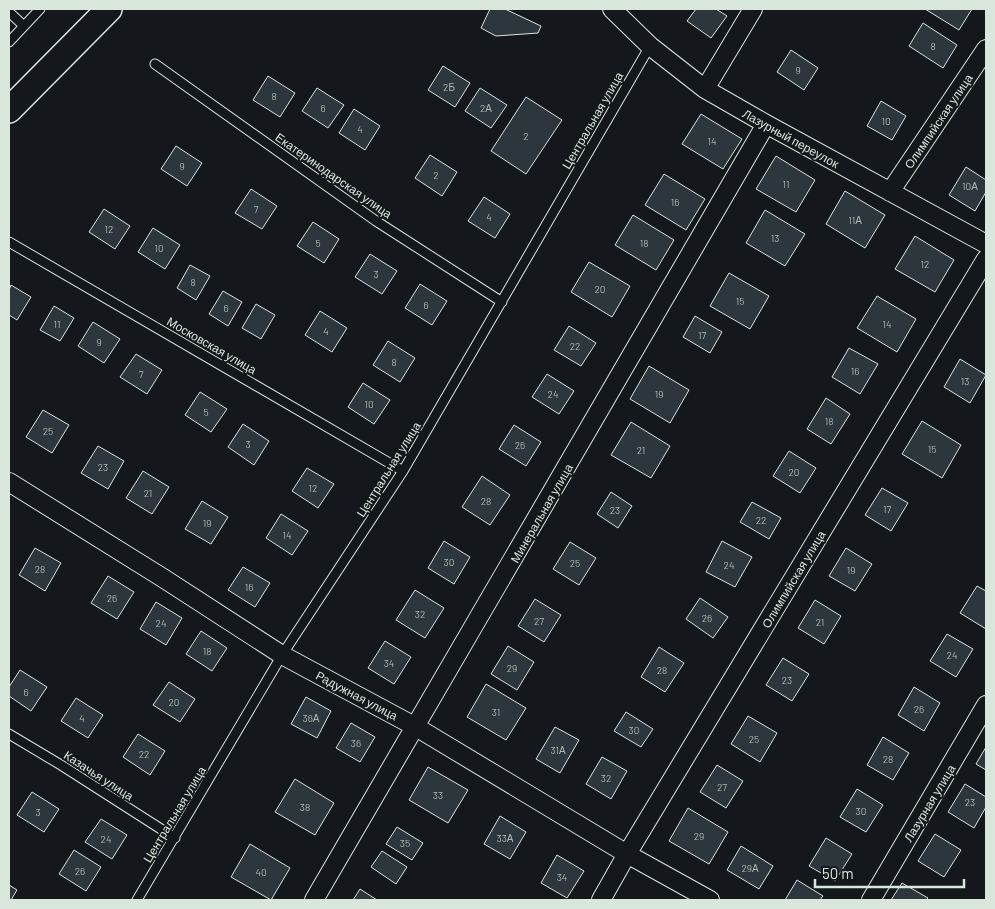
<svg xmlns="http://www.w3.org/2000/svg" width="995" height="909" font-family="Barlow,sans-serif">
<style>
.building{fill:#2c363c;stroke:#d8e6dc}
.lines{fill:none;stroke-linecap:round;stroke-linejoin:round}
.lane-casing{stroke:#d8e6dc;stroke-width:11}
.street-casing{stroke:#d8e6dc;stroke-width:20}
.secondary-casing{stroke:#d8e6dc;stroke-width:28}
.lane{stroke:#14181c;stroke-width:9}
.street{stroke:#14181c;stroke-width:18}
.secondary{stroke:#14181c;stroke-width:25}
.labels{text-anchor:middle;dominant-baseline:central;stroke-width:4;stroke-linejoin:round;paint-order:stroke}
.number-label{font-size:10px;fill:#adbab4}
.street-label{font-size:12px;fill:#d8e6dc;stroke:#14181c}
</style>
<rect width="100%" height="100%" fill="#14181c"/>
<path class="building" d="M490,9H505L541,26L538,33L496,36L481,28Z
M696,9H716L727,16L711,38L687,21Z
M925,9H972L959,30Z
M923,23L957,45L943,68L909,46Z
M791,50L818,68L804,90L777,72Z
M443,66L470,83L455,107L428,90Z
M268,76L295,93L280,117L253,100Z
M317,88L344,105L328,128L302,111Z
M480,88L507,105L491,128L465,111Z
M526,97L562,120L526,174L491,151Z
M881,101L906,116L892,140L867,126Z
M354,109L380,126L365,150L339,133Z
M701,114L742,139L723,169L682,144Z
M176,146L202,163L187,186L161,169Z
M430,155L457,172L442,196L415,178Z
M776,156L815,180L796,212L756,189Z
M966,167L986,180V192L975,211L949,195Z
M664,174L705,199L686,230L645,205Z
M251,189L277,206L262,229L235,213Z
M845,191L885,215L865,248L826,224Z
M484,197L510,214L495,238L468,221Z
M104,209L130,226L115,249L89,232Z
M765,210L805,234L785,266L746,243Z
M633,215L674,240L656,270L615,245Z
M313,222L339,239L324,263L297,246Z
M153,228L180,245L165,269L138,252Z
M915,236L954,260L935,292L895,269Z
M370,254L397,271L382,294L355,277Z
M589,262L630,286L612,317L571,292Z
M190,265L210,276L196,300L177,288Z
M729,273L769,296L750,329L710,306Z
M420,284L447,301L432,325L405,308Z
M11,285L31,297L17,320L9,315V290Z
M223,291L242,302L228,326L209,314Z
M877,296L916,319L897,352L857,328Z
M256,304L275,315L261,339L242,328Z
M54,306L74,318L60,341L40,330Z
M320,311L347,328L332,352L305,335Z
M695,316L722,332L710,353L683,337Z
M93,322L120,339L104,363L78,346Z
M569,326L596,343L581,366L554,350Z
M388,341L415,358L400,382L373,365Z
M849,348L878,364L860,394L832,377Z
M136,354L162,370L147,394L120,377Z
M960,359L986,375L970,403L944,387Z
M649,366L689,390L670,423L630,399Z
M547,374L574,391L559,414L532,397Z
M363,383L390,400L374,424L348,407Z
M200,392L227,409L211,432L185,415Z
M826,398L850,414L831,444L807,429Z
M43,410L69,425L52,453L26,437Z
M922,421L961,445L942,478L902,454Z
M631,422L670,446L651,478L611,455Z
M243,424L269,441L254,465L228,447Z
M514,425L541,442L526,466L499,449Z
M98,446L124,461L108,489L81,473Z
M789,451L816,468L800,493L773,476Z
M307,468L334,484L318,508L292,491Z
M143,471L169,487L152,514L126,498Z
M482,476L510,495L490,525L462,507Z
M882,488L908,503L891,531L865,515Z
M611,492L632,506L618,528L597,514Z
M202,501L228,517L211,544L185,529Z
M752,502L781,518L769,539L740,522Z
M281,514L308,531L292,555L266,538Z
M444,541L470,557L454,584L428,568Z
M722,541L752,557L735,587L706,572Z
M570,542L596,558L579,585L553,569Z
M35,548L61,563L45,591L19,575Z
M846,548L872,564L855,591L829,576Z
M243,567L270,583L255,607L228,590Z
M108,576L134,592L117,619L91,603Z
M977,586L986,591V629L960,613Z
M415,590L444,608L425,638L396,620Z
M700,598L728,617L713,638L686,619Z
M535,599L561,615L544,642L518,626Z
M815,600L841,616L824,644L798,628Z
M156,602L182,618L166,645L140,629Z
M201,631L227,648L212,671L186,654Z
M947,634L973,649L956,677L930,661Z
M385,641L411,657L394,684L368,668Z
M508,646L534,662L517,690L491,674Z
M659,647L684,663L665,692L641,677Z
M783,658L809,674L792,701L766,685Z
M20,670L47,687L31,711L9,696V687Z
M169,682L195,699L180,722L153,705Z
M486,684L526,708L506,740L467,717Z
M914,687L940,703L924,731L898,715Z
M306,697L331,711L317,738L291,724Z
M76,698L103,715L88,738L61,721Z
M626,712L653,729L641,747L614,731Z
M748,716L777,733L760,762L731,744Z
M351,723L375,737L360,762L336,748Z
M555,727L579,740L560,773L536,759Z
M138,734L165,751L150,775L123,757Z
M883,737L909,753L893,780L867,765Z
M986,747V770L976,764Z
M602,757L627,771L611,799L586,784Z
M717,765L743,781L726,808L700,792Z
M428,767L468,790L448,823L409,800Z
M295,779L334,803L315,835L275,812Z
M965,784L986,797V807L974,828L948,812Z
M857,789L883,805L866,832L840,817Z
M32,792L59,809L44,832L17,815Z
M688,808L728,832L709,864L669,841Z
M500,816L526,832L510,859L484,844Z
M101,819L127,835L112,859L85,842Z
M397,827L423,843L412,860L386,844Z
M935,834L961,850L944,877L918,861Z
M826,838L852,854L835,881L809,866Z
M250,844L290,868L271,900L231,877Z
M741,846L773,866L759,889L727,870Z
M74,850L101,867L86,891L59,874Z
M382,851L407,867L396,884L371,867Z
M557,855L584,871L567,898L541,883Z
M797,880L823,896L820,900H785Z
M902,883L928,898L926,900H891Z
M9,885L17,890L11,900H9Z
M360,889L377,900H353Z"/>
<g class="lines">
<defs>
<path id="lane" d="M9,12L24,26
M9,42L40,9
M155,64L376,221L502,302
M9,242L403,471
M9,734L61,765L175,838
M137,900L282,655L403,471L650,46"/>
<path id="street" d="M612,9L650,46L705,89L766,124L986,244
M705,89L753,9
M890,192L986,49
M9,482L163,578L282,655L416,727L627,854L710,900
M314,900L766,124
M601,900L627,854L986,259
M871,900L986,705"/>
<path id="secondary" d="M9,110L109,9"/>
</defs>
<use href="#lane" class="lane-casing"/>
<use href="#street" class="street-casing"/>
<use href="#secondary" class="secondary-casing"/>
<use href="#lane" class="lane"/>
<use href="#street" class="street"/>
<use href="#secondary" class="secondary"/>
</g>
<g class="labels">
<g class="number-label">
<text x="933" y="46">8</text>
<text x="798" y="70">9</text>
<text x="449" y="87">2Б</text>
<text x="274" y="96">8</text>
<text x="323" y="108">6</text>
<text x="486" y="108">2А</text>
<text x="886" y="121">10</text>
<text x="360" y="129">4</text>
<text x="526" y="136">2</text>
<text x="712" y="141">14</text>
<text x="182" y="166">9</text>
<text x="436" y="175">2</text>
<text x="786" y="184">11</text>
<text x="970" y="186">10А</text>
<text x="675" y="202">16</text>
<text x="256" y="209">7</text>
<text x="489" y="217">4</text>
<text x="855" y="220">11А</text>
<text x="109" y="229">12</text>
<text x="775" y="238">13</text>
<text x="318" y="243">5</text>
<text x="644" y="243">18</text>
<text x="159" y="248">10</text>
<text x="925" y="264">12</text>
<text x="376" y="274">3</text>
<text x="193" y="282">8</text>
<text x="600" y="289">20</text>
<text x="740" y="301">15</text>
<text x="426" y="305">6</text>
<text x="226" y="308">6</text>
<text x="57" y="324">11</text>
<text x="887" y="324">14</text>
<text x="326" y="331">4</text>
<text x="702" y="335">17</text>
<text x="99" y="342">9</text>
<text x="575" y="346">22</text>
<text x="394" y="362">8</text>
<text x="855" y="371">16</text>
<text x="141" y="374">7</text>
<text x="965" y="381">13</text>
<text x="553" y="394">24</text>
<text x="659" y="394">19</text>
<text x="369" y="404">10</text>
<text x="206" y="412">5</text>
<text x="829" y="421">18</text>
<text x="48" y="431">25</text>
<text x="248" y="444">3</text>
<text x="520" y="445">26</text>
<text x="932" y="449">15</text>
<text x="641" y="450">21</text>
<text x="103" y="467">23</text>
<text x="794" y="472">20</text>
<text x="313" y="488">12</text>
<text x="148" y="493">21</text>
<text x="486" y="501">28</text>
<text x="887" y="509">17</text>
<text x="615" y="510">23</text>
<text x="761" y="520">22</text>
<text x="207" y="523">19</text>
<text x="287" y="535">14</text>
<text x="449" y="562">30</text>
<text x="575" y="563">25</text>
<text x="729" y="565">24</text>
<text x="40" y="569">28</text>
<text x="851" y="570">19</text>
<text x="249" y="587">16</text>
<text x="112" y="598">26</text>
<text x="420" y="614">32</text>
<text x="707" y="618">26</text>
<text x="539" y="621">27</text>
<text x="820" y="622">21</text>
<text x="161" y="623">24</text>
<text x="207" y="651">18</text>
<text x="952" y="655">24</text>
<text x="389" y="663">34</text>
<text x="512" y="668">29</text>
<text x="662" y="670">28</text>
<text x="787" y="680">23</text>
<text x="26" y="692">6</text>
<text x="174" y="702">20</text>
<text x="919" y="709">26</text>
<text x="496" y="712">31</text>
<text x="82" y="718">4</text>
<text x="311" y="718">36А</text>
<text x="634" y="730">30</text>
<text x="754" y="739">25</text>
<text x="356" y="743">36</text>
<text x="558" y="750">31А</text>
<text x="144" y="754">22</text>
<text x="888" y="759">28</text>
<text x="606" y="778">32</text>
<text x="722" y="787">27</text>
<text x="438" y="795">33</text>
<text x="970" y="802">23</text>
<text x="305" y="807">38</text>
<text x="861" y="811">30</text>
<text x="38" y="812">3</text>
<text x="699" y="836">29</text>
<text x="505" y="838">33А</text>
<text x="106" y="839">24</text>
<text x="405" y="843">35</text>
<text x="750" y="868">29А</text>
<text x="80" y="871">26</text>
<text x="261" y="872">40</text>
<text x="562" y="877">34</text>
</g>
<g class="street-label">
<text transform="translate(592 120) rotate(-60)">Центральная улица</text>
<text transform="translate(938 121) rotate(-56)">Олимпийская улица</text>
<text transform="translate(791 138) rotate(29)">Лазурный переулок</text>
<text transform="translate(334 175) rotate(35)">Екатеринодарская улица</text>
<text transform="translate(212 345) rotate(30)">Московская улица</text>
<text transform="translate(388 469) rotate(-58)">Центральная улица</text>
<text transform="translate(541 513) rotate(-60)">Минеральная улица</text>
<text transform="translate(793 579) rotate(-59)">Олимпийская улица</text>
<text transform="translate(357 695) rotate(28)">Радужная улица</text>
<text transform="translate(99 775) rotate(33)">Казачья улица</text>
<text transform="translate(929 803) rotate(-59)">Лазурная улица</text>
<text transform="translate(174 814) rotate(-59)">Центральная улица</text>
</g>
</g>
<rect width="995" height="909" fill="none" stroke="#d8e6dc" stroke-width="20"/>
<path d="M815 879v8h149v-8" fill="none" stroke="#d8e6dc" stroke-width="2.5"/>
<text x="822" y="879" font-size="15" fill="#d8e6dc" stroke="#14181c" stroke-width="4" paint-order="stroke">50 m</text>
</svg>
